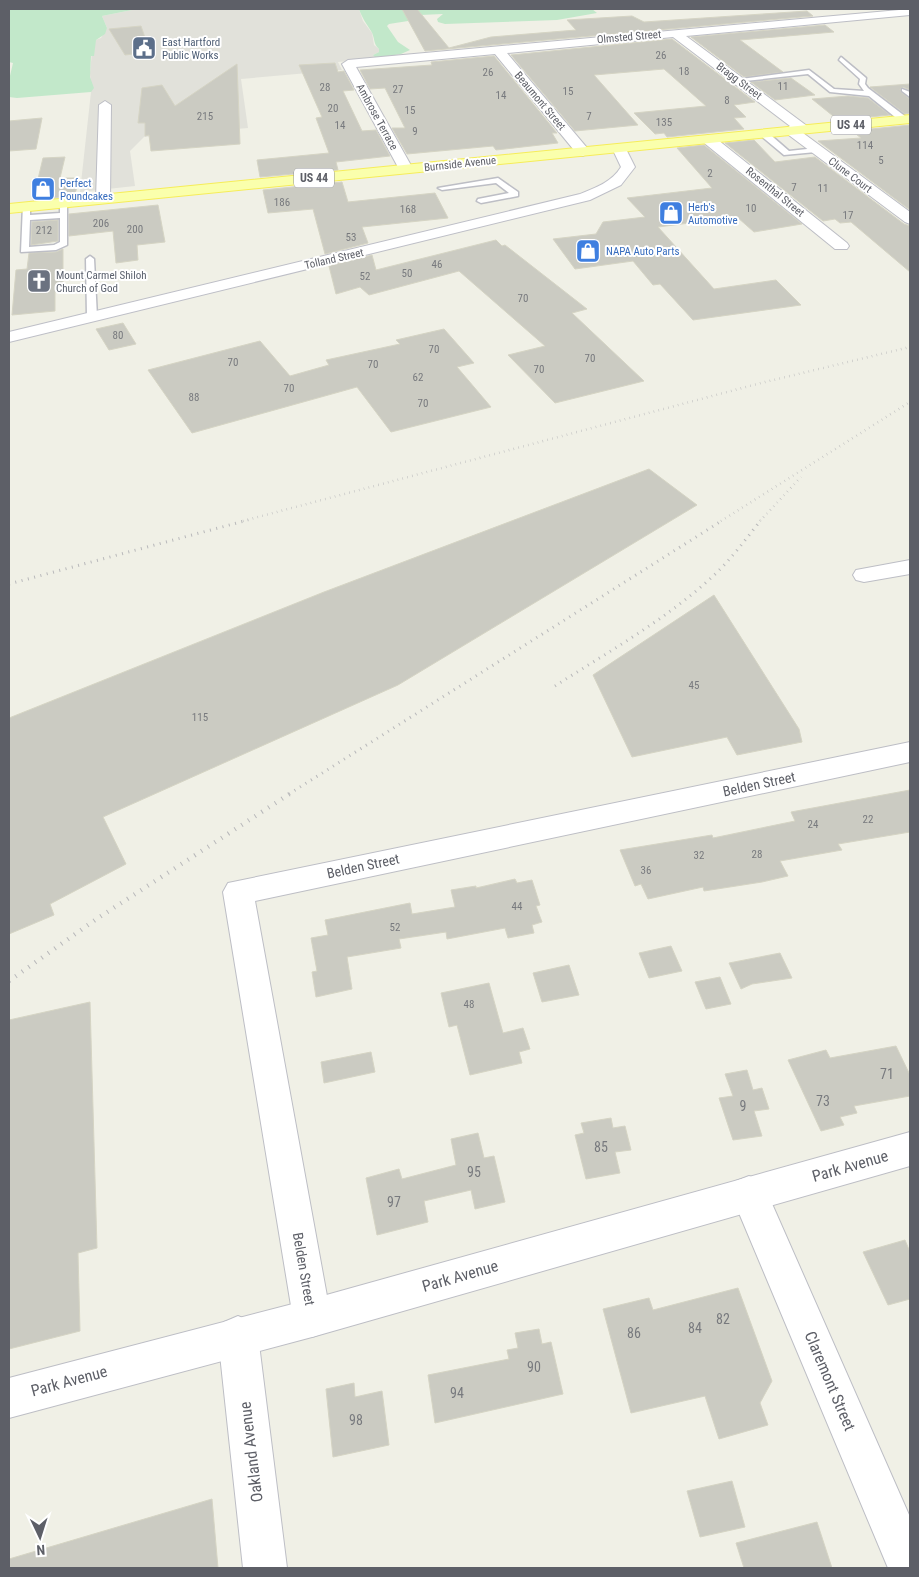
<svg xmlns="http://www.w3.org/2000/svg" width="919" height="1577" font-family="'Roboto Condensed',sans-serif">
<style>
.industrial{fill:#e1e1da}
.green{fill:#c2e8ca}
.building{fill:#cbcbc2;stroke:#d5d4c4}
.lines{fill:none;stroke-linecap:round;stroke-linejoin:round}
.service-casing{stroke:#bdbec5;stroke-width:3}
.minor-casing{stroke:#bdbec5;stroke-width:2}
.tertiary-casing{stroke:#bdbec5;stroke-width:2}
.secondary-casing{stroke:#bebfc7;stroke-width:2}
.primary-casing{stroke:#f6ed59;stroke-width:2}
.service{fill:#fff;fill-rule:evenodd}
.minor{fill:#fff;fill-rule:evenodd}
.tertiary{fill:#fff;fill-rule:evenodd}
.secondary{fill:#fff;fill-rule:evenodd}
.primary{fill:#faffac;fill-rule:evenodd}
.rail-far2{stroke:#b8b8ba;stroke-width:2.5;stroke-dasharray:0.5 4.5;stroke-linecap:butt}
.rail-far1{stroke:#b8b8ba;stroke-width:3;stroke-dasharray:1 5.5;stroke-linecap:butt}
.rail{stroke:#b8b8ba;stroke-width:4.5;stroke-dasharray:1 7;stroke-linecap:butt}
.labels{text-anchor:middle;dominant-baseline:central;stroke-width:4;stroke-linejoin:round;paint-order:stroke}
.far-street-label{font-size:11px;fill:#5d5f67;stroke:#fff}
.far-service-label{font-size:11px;fill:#4e5e75;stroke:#fff;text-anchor:start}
.number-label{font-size:11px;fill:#787a7e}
.far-shop-label{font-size:11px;fill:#366cbe;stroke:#fff;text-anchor:start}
.far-worship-label{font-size:11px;fill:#5b616d;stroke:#fff;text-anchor:start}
.shield{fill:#fff;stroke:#8e8f95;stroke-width:1}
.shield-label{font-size:12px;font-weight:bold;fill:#5d5f67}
.street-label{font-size:14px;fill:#5d5f67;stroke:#fff}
.near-number-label{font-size:14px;fill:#787a7e}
.near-street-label{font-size:16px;fill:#5d5f67;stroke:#fff}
</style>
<rect width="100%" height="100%" fill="#f0f0e6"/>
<path class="industrial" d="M137,9H359L363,21L372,33L374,45L379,49V52L373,55L391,57L338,62L342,70L241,79L248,128L144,137L130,151L135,186L80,192L91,92L90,73L93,41L101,38L107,28L102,16Z"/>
<path class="green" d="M9,9H137L102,16L107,28L105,34L96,40L94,56H91L90,77L94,88L91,92L17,98L9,97V80L13,63L9,62Z
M359,9H592L597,13L557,20L445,24L438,22L437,19L443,14L420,15L408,21L389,24L387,26L398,42L410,50L401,54L376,58L373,55L379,52V49C373,44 375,37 371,31C366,23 362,18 359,9Z"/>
<path class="building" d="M402,9H417L449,48L491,37L576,30L567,20L632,16L644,22L807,11L813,16L425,51Z
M825,25L834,32L740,40L783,72L744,77L691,37Z
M141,26L150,52L125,55L109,29Z
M672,39L755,102L734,105L746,117L734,118L744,129L667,137L664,133L655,134L634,113L706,106L664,69L594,75L638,125L575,131L511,55Z
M494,56L557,133H552L558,143L496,150L493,146L407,154L392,128H405L385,88L370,89L360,70L432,65L431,62Z
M335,63L338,72L344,71L354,90L343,91L362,131L376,130L390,156L336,162L338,170L260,177L257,160L329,153L316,118L322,117L299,65Z
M237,64L240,144L151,151L149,135L145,136V123H138L142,88L162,85L175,106Z
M791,78L815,95L775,100L751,82Z
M910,84V90L903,87L900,89L901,92L910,99V113L905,114L870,87Z
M848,96L868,98L890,115L838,120L812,99Z
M42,118L36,149L9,151V121Z
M910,125V210L818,141L861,138L852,131Z
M754,140L775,162L815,157L904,224L910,226V272L851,222L840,223L835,219L823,221L725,143Z
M704,145L802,224L754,232L737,217L658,227L714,289L776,280L801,305L693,320L660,284L653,285L633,261L575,269L553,239L596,234L603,222L645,217L627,198L712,188L677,148Z
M65,157L60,178H77L75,182H79L74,196L33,200L43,158Z
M342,182L348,202L435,193L448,218L362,227L368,243L325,254L313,209L268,213L263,190Z
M158,205L165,242L137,245L138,260L116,263L113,231L69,236V214Z
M58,220V241L31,245L32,222Z
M496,240L502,246L505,245L587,309L572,313L644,381L555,403L508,355L545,346L459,271L369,295L360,287L336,294L329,266L372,255L376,270Z
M63,249V291L55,292V311L12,315L16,270L27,269L29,253L56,252Z
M123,323L136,344L109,350L96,329Z
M444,329L474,363L457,367L491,407L391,432L357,387L192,433L148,370L260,341L290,376L329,365L326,360L400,344L396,340Z
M649,469L697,505L398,685L103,817L126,864L50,904L54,915L9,934V718L324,592Z
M714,595L799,729L802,742L737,755L727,737L632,757L593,675Z
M910,790V832L838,844L842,850L780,861L788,876L762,882L704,891L703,887L648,899L641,884L635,886L620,850L712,835L713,838L795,821L791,812Z
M515,879L517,883L532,880L540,905L536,906L542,922L532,925L534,933L508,938L505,928L447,939L446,932L399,939L401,948L347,957L352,989L316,997L312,972L317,971L311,938L328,935L325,920L410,903L412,914L455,907L451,890L476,886V888Z
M671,946L682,971L649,978L639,953Z
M780,953L792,978L752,984L741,989L729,963Z
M569,965L579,995L542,1002L533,973Z
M720,977L731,1004L706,1009L695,982Z
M489,983L503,1033L523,1028L530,1049L519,1052L522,1063L470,1075L457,1025L449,1027L441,993Z
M90,1002L97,1248L78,1253L80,1331L9,1349V1020Z
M896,1046L910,1075V1096L854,1106L857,1113L840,1117L844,1125L821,1131L788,1060L826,1050L830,1058Z
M371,1052L375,1072L324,1083L321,1062Z
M747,1070L753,1090L762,1088L769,1109L754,1111L762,1136L733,1140L719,1098L733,1096L725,1074Z
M611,1118L613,1128L625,1126L631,1150L615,1152L620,1173L586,1179L575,1135L584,1133L581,1123Z
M478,1133L484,1158L494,1156L505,1202L475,1209L471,1190L424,1201L428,1222L377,1235L366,1178L399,1169L402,1179L456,1165L451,1139Z
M905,1240L910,1252V1299L888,1305L863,1252Z
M738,1288L772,1381L760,1403L768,1425L719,1439L705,1396L631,1413L603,1309L649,1298L653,1310Z
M539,1329L542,1344L551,1342L563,1394L435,1423L428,1375L509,1359L507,1350L518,1348L515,1333Z
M354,1383L355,1397L382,1391L389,1445L333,1457L326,1389Z
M732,1481L745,1527L700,1537L687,1491Z
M212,1499L218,1568H9V1559Z
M817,1522L832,1568H744L736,1543Z"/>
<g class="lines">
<defs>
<path id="service" d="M841,57L866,78L865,84L868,88L906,117V121H900L869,96L830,92L808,74L736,82L733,80L809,70L834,89L864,91L859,84L860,79L839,60Z
M902,89L910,92V97L902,91Z
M760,131H766L789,151L816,148L820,150L816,152L784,155L760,135Z
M498,178L518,192V196L481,203L477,201L478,199L509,193L496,183L442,190L438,188Z
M60,203L67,205V245L56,250L21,252L23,205L30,207V215L60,213ZM60,218V242L54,245L29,247L30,220Z
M90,256L94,259L97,317L92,320L87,317L86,259Z"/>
<path id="minor" d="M910,9V15L686,36L807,126L809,129L803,133L910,212V224L905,222L786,133L784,130L790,126L673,37L507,53L588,149L590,152L583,156L578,155L495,54L356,67L413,169L406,173L399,169L342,64L348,60Z
M105,101L111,105L110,199L103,203L96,199L99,105Z
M708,135L713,136L847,243L849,246L847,249H835L703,142L701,139Z
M910,560V574L864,582L856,580L853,575L856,570Z
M910,742V762L255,901L331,1318L326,1332L312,1337L298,1332L293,1318L223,892L228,883Z
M749,1176L762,1181L910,1517V1568H888L731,1194L736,1181Z
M238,1316L252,1322L258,1336L287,1568H243L218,1336L224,1322Z"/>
<path id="tertiary" d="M910,1132V1166L312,1337L9,1418V1378L312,1299Z"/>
<path id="secondary" d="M619,144L624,145L635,167L621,185L590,200L9,342V332L580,194C595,188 612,182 621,167L612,148Z"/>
<path id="primary" d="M910,115V123L9,213V204Z"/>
</defs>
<use href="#service" class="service-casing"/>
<use href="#minor" class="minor-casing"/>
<use href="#tertiary" class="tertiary-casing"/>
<use href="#secondary" class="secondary-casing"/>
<use href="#primary" class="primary-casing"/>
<use href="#service" class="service"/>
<use href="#minor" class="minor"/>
<use href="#tertiary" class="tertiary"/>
<use href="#secondary" class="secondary"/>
<use href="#primary" class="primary"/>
<path class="rail-far2" d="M243,521L761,383L910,347
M721,521L910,402
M760,521L801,477"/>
<path class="rail-far1" d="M9,584L248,520
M555,686C608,652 665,620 711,578C730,561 745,540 761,520
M289,794L723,520"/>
<path class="rail" d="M9,981L95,920L291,793"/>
</g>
<defs>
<symbol id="civic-square" viewBox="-11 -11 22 22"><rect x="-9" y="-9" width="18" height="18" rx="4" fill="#5c6f8a" stroke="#fff"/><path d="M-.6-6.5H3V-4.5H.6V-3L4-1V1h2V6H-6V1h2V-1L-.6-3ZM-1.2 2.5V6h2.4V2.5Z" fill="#fff"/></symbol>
<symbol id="shop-square" viewBox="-11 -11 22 22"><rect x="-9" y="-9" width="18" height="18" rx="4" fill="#3f7fe0" stroke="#fff"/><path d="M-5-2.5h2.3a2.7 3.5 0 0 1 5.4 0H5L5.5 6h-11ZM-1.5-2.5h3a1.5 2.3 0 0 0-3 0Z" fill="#fff"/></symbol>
<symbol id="church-square" viewBox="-11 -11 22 22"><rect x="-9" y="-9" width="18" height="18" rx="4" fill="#6b7280" stroke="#fff"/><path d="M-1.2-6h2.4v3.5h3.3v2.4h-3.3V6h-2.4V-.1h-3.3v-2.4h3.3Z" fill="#fff"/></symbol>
</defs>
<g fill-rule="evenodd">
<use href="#civic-square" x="130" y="34" width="28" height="28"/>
<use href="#shop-square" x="29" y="175" width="28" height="28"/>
<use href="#shop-square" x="657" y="199" width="28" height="28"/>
<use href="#shop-square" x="574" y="237" width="28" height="28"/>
<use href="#church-square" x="25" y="267" width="28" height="28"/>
</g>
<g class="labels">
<g class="far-street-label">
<text transform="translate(629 37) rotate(-5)">Olmsted Street</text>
<text transform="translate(739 81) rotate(37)">Bragg Street</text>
<text transform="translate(540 101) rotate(50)">Beaumont Street</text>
<text transform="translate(377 117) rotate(61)">Ambrose Terrace</text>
<text transform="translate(460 164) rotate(-6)">Burnside Avenue</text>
<text transform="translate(850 175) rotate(37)">Clune Court</text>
<text transform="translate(775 192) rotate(39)">Rosenthal Street</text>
<text transform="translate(334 259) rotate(-13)">Tolland Street</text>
</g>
<g class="far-service-label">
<text x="162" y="42">East Hartford<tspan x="162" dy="13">Public Works</tspan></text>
</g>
<g class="number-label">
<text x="661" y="55">26</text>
<text x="684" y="71">18</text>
<text x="488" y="72">26</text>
<text x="783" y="86">11</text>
<text x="325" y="87">28</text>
<text x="398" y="89">27</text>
<text x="568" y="91">15</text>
<text x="501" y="95">14</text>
<text x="727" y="100">8</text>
<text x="333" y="108">20</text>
<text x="410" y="110">15</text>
<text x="205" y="116">215</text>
<text x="589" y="116">7</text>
<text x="664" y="122">135</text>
<text x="340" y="125">14</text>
<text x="415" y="131">9</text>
<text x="865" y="145">114</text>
<text x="881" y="160">5</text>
<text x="710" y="173">2</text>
<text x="794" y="187">7</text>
<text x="823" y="188">11</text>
<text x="282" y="202">186</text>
<text x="751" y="208">10</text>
<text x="408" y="209">168</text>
<text x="848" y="215">17</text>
<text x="101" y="223">206</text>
<text x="135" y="229">200</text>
<text x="44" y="230">212</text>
<text x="351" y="237">53</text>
<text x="437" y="264">46</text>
<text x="407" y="273">50</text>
<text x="365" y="276">52</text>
<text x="523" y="298">70</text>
<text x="118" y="335">80</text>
<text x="434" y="349">70</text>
<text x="590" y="358">70</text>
<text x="233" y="362">70</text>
<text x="373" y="364">70</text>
<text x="539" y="369">70</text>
<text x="418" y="377">62</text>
<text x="289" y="388">70</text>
<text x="194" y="397">88</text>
<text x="423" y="403">70</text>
<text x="694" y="685">45</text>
<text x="200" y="717">115</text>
<text x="868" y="819">22</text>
<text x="813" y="824">24</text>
<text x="757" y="854">28</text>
<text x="699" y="855">32</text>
<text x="646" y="870">36</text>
<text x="517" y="906">44</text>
<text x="395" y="927">52</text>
<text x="469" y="1004">48</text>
</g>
<g class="far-shop-label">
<text x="60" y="183">Perfect<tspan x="60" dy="13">Poundcakes</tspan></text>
<text x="688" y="207">Herb's<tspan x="688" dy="13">Automotive</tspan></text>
<text x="606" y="251">NAPA Auto Parts</text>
</g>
<g class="far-worship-label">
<text x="56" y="275">Mount Carmel Shiloh<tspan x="56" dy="13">Church of God</tspan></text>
</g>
<g class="shield">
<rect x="831" y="115.5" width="40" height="19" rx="4"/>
<rect x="294" y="168.5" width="40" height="19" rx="4"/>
</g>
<g class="shield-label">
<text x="851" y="125">US 44</text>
<text x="314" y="178">US 44</text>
</g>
<g class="street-label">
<text transform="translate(759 784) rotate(-12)">Belden Street</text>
<text transform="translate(363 866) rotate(-12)">Belden Street</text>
<text transform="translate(304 1269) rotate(80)">Belden Street</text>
</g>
<g class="near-number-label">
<text x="887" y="1074">71</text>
<text x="823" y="1101">73</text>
<text x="743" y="1106">9</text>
<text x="601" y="1147">85</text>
<text x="474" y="1172">95</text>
<text x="394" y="1202">97</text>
<text x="723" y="1319">82</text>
<text x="695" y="1328">84</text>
<text x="634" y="1333">86</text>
<text x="534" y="1367">90</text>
<text x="457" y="1393">94</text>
<text x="356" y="1420">98</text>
</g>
<g class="near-street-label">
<text transform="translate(850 1166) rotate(-16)">Park Avenue</text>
<text transform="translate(460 1276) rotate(-16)">Park Avenue</text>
<text transform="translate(69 1381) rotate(-15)">Park Avenue</text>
<text transform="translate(830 1381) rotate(67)">Claremont Street</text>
<text transform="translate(251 1452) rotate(-97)">Oakland Avenue</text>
</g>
</g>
<rect width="919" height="1577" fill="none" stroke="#5d5f67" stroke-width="20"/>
<g transform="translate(40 1537) rotate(176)" stroke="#ffffff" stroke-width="4" paint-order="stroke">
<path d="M0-4L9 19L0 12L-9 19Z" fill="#5d5f67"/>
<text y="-8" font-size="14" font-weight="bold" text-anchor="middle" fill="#5d5f67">N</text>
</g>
</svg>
